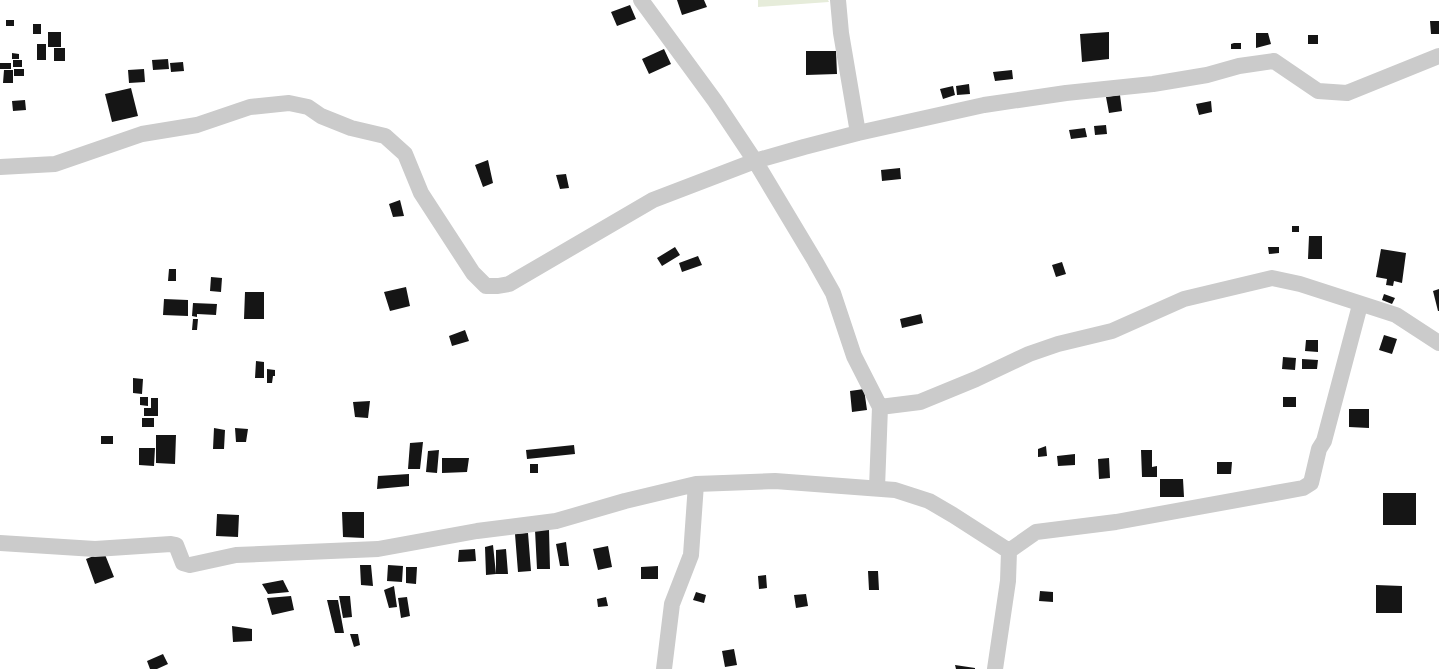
<svg xmlns="http://www.w3.org/2000/svg" width="1439" height="669" font-family="Cabin,sans-serif">
<style>
.green{fill:#e6ecda}
.building{fill:#151515}
.lines{fill:none;stroke-linecap:round;stroke-linejoin:round}
.minor{stroke:#cbcbcb;stroke-width:16}
</style>
<rect width="100%" height="100%" fill="#fff"/>
<path class="green" d="M758,0H828L829,2L758,7Z"/>
<path class="building" d="M677,0H704L707,7L682,15Z
M630,5L636,19L617,26L611,12Z
M6,20H14V26H6Z
M1430,21H1439V34H1431Z
M33,24H41V34H33Z
M48,32H61V47H48Z
M1109,32V59L1082,62L1080,34Z
M1256,33H1268L1271,44L1256,48Z
M1308,35H1318V44H1308Z
M1234,43H1241V49H1231V44Z
M37,44H46V60H37Z
M54,48H65V61H54Z
M664,49L671,64L649,74L642,59Z
M806,51H836L837,74L806,75Z
M12,53L19,54V59H12Z
M168,59L169,69L153,70L152,60Z
M13,60H22V67H13Z
M183,62L184,71L171,72L170,63Z
M0,63H11V69H0Z
M14,69H24V76H14Z
M144,69L145,82L129,83L128,70Z
M4,70H13V83H3Z
M1012,70L1013,79L995,81L993,72Z
M969,84L970,94L957,95L956,86Z
M953,86L955,95L943,99L940,89Z
M131,88L138,116L112,122L105,94Z
M1120,95L1122,111L1109,113L1106,97Z
M25,100L26,110L13,111L12,101Z
M1211,101L1212,112L1199,115L1196,104Z
M1106,125L1107,134L1095,135L1094,126Z
M1085,128L1087,137L1071,139L1069,130Z
M488,160L493,183L483,187L475,165Z
M900,168L901,179L882,181L881,170Z
M566,174L569,188L560,189L556,175Z
M400,200L404,216L393,217L389,204Z
M1292,226H1299V232H1292Z
M1309,236H1322V259H1308Z
M675,247L680,255L662,266L657,258Z
M1268,247H1279V253L1269,254Z
M1381,249L1406,253L1402,283L1394,281L1393,286L1386,285L1387,279L1376,277Z
M698,256L702,265L682,272L679,263Z
M1062,262L1066,274L1056,277L1052,265Z
M169,269H176V281H168Z
M211,277L222,278L221,292L210,291Z
M406,287L410,306L390,311L384,292Z
M1439,289V311H1438L1433,291Z
M245,292H264V319H244Z
M1384,294L1395,298L1392,304L1382,300Z
M164,299L188,300V316L163,315Z
M193,303L217,304L216,315L197,314V317L192,316Z
M921,314L923,323L902,328L900,319Z
M193,319H198L197,330H192Z
M465,330L469,341L452,346L449,336Z
M1384,335L1397,339L1392,354L1379,350Z
M1306,340H1318V352L1305,351Z
M1283,357L1296,358L1295,370L1282,369Z
M1302,359L1318,360L1317,369H1302Z
M256,361L264,362V378H255Z
M267,369L275,370V376H273L272,383H267Z
M133,378L143,379L142,394L133,393Z
M864,389L867,410L852,412L850,391Z
M140,397H148V406L140,405Z
M1283,397H1296V407H1283Z
M151,398H158V416H144V408H151Z
M370,401L368,418L355,417L353,402Z
M1349,409H1369V428L1349,427Z
M142,418H154V427H142Z
M214,428L225,430L224,449H213Z
M235,428L248,429L246,442H236Z
M156,435H176L175,464L156,463Z
M101,436H113V444H101Z
M423,442L420,469H408L410,443Z
M574,445L575,454L527,459L526,450Z
M1046,446L1047,456L1038,457V449Z
M139,448H155L154,466L139,465Z
M439,450L437,473L426,472L428,451Z
M1141,450H1152V467L1157,466V477H1142Z
M1075,454V465L1058,466L1057,456Z
M442,458H469L467,472L442,473Z
M1109,458L1110,478L1099,479L1098,459Z
M1217,462H1232L1231,474H1217Z
M530,464H538V473H530Z
M409,474V486L377,489L378,476Z
M1160,479H1183L1184,497H1160Z
M1383,493H1416V525H1383Z
M342,512H364V538L343,537Z
M217,514L239,515L238,537L216,536Z
M535,530H549L550,569H537Z
M528,533L531,571L518,572L515,534Z
M566,542L569,566H560L556,544Z
M493,545L496,574L486,575L485,547Z
M608,546L612,567L598,570L593,549Z
M475,549L476,561L458,562L459,550Z
M506,549L508,574H496V550Z
M104,552L114,577L95,584L86,559Z
M360,565H371L373,586L361,585Z
M388,565L403,566L402,582L387,581Z
M658,566V579H641V567Z
M406,567H417L416,584L406,583Z
M868,571H878L879,590H869Z
M766,575L767,588L759,589L758,576Z
M283,580L289,592L268,594L262,584Z
M1376,585L1402,586V613H1376Z
M394,586L397,607L389,608L384,590Z
M1040,591L1053,592V602L1039,601Z
M696,592L706,595L704,603L693,600Z
M806,594L808,606L796,608L794,595Z
M291,596L294,610L272,615L267,598Z
M339,596H350L352,617L343,618Z
M407,597L410,616L401,618L398,598Z
M606,597L608,606L598,607L597,599Z
M327,600H338L344,633H335Z
M232,626L252,629V641L233,642Z
M350,634H358L360,645L354,647Z
M734,649L737,665L725,667L722,651Z
M163,654L168,664L157,669H150L147,661Z
M955,665L975,668V669H956Z"/>
<g class="lines">
<path class="minor" d="M641,0L715,101L755,161L815,261L833,293L854,356L880,407L920,402L976,379L1029,354L1058,344L1112,331L1184,299L1272,278L1300,284L1396,315L1439,343
M838,0L841,33L858,133
M0,167L55,164L142,134L197,125L250,107L289,103L308,107L321,116L351,128L385,136L405,154L421,193L473,273L486,286H498L509,284L653,200L755,161L804,147L858,133L984,105L1066,93L1153,84L1207,75L1239,66L1274,61L1318,91L1347,93L1439,56
M877,488L880,407
M0,543L95,549L171,544L176,545L183,563L190,565L236,555L378,549L477,531L556,521L625,501L696,484L775,481L895,490L929,501L953,515L1009,551
M664,669L672,604L691,555L696,484
M995,669L1008,581L1009,551L1036,532L1116,522L1303,488L1311,483L1319,449L1324,441L1360,305"/>
</g>
</svg>
